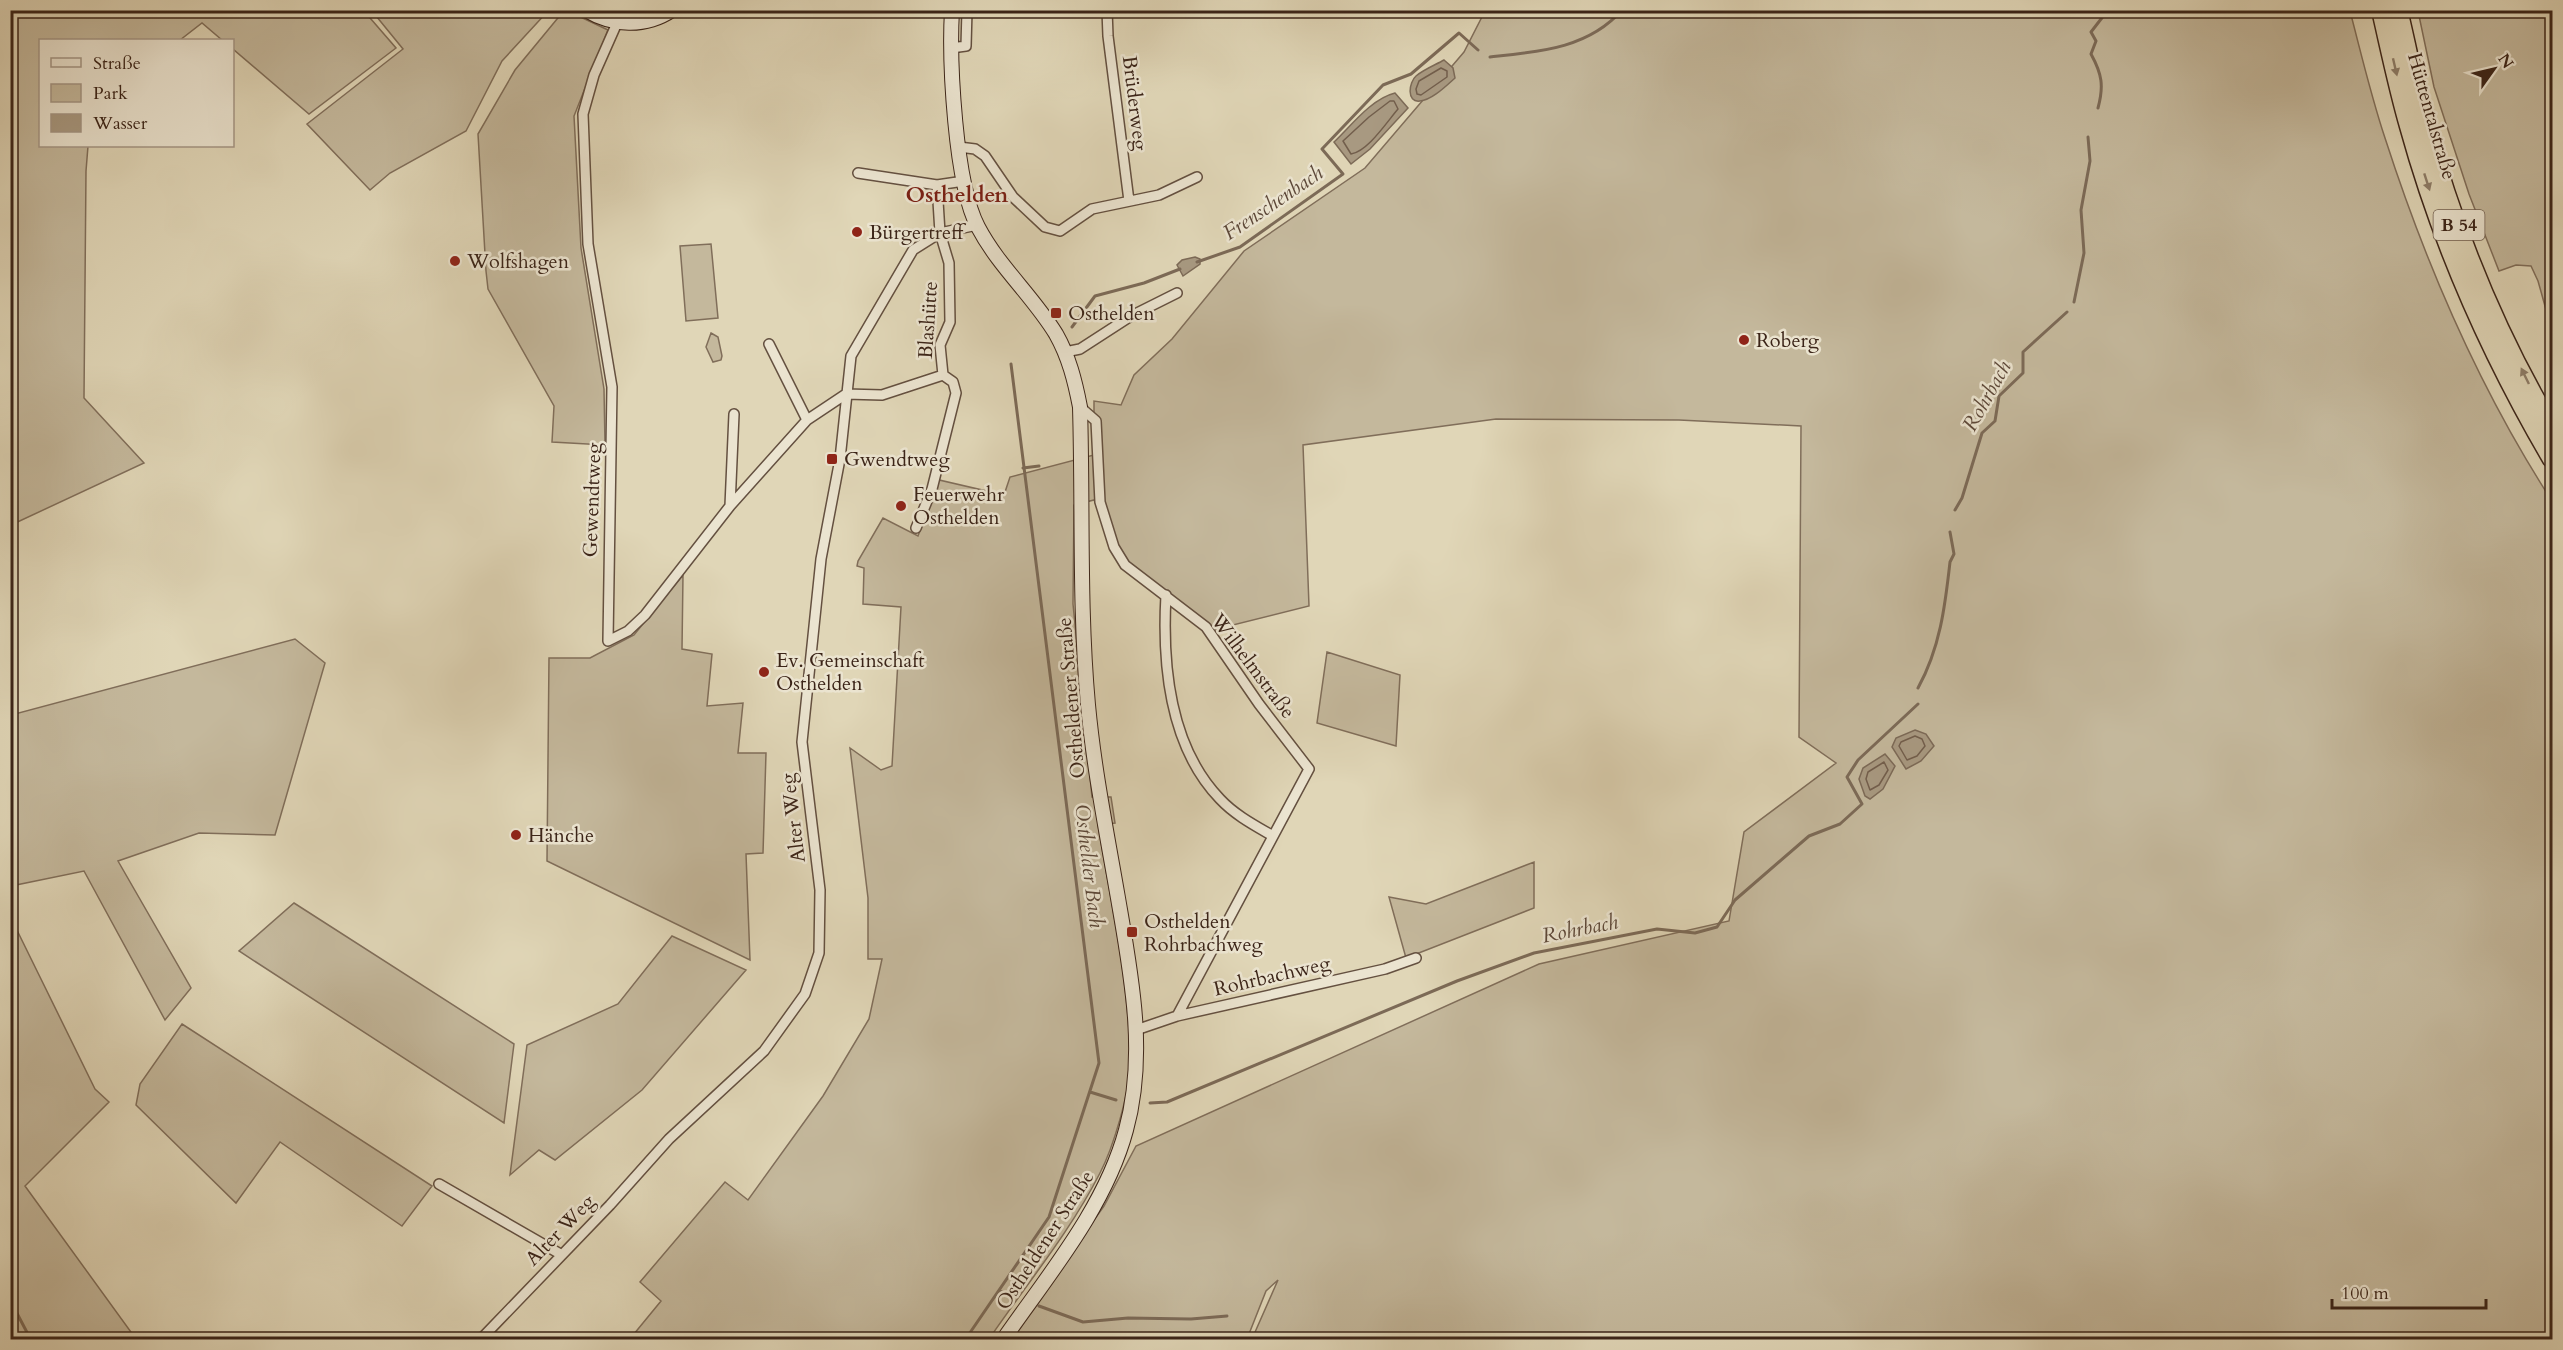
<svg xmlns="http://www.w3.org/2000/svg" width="2563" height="1350" font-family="Cardo,serif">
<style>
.green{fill:#c4b89c;stroke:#806e5a;stroke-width:1.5}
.water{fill:#a89981;stroke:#7c6a57;stroke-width:1.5}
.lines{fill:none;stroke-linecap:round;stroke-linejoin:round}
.shore{stroke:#725e4c;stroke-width:1.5}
.stream{stroke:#7c6a57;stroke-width:3}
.street-casing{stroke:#645040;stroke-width:12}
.secondary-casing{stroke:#3b2418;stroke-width:16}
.highway-casing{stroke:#3b2418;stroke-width:21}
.street{stroke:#ebe4d0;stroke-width:9}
.secondary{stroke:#ebe4d0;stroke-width:14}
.highway{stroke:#e0d6b7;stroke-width:18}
.oneway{fill:#8e7d68}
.poi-dot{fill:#8f2418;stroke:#ebe4d0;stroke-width:2}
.labels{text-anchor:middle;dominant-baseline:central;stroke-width:5;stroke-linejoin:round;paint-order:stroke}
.shield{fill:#ebe4d0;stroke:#705e4f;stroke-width:1.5}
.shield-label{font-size:18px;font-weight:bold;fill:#3b2418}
.street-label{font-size:20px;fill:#3b2418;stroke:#ebe4d0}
.poi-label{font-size:20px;fill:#3b2418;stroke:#ebe4d0;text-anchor:start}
.water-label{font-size:21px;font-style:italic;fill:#5c4738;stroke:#ebe4d0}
.quarter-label{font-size:22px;font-weight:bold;fill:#7a1f14;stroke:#ebe4d0}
</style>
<rect width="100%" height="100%" fill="#e0d6b7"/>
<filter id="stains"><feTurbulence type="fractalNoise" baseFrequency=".00333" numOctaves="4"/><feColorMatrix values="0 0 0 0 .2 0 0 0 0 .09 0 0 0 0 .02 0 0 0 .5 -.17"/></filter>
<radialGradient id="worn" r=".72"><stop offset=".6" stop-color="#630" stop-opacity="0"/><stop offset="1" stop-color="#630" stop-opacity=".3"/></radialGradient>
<path class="green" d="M10,11H364L396,48L309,114L233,49L232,40H222L202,23L180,40H40V146H88L86,171L84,398L144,463L11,525Z
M372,11H548L502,61L466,131L390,173L370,190L307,124L403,49Z
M1485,11H2350C2361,53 2371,96 2385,138C2426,265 2480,390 2552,501V1339H1252L1278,1280L1266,1291L1247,1339H1009L1104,1206L1136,1146L1539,964L1729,921L1744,832L1836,763L1799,737L1801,426L1679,420L1496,419L1303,445L1309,606L1209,631L1122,565L1094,500L1074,505L1073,604L1092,797H1111L1115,823L1098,825C1111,904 1130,984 1130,1064C1130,1092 1113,1148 1100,1173C1070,1232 1026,1285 989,1339L629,1340L661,1301L640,1282L725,1182L748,1200L823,1096L869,1019L882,959H868V898L850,748L881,770L892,766L901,607L863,604L864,568L857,566L858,561L883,518L918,536L939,480L1004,495L1010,477L1094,455V401L1121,405L1134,375L1172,339L1244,251L1365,168L1464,52Z
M2418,11H2552V331L2538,281L2531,266L2516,265L2499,271L2469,194L2434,87Z
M570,12L608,30L574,116L581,248L604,389L605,445L552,442L554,406L488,289L486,271L478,134L515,70L562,13Z
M711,244L718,318L686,321L680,246Z
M711,333L718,337L722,356L721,360L713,362L706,347Z
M683,575L682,649L712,654L707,706L743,703L738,753H766L763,853L746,854L750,960L547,861L549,658H590L634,635Z
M295,639L325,663L275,835L199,833L118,861L191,988L165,1020L84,871L11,886V715Z
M1327,652L1400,675L1396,746L1317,723Z
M1534,862V908L1406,958L1389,897L1426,904Z
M294,903L514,1044L504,1123L239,951Z
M11,918L95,1089L109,1102L25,1186L136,1339H11Z
M672,936L746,970L642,1090L555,1160L539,1150L510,1175L527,1045L618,1004Z
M182,1024L432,1186L402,1226L280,1142L236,1203L136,1105L140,1084Z"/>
<path class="water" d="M1444,60L1453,68L1455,78C1446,86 1432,100 1420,101C1406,103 1409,82 1416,76C1423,70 1435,65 1444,60Z
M1395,93L1408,108L1370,149L1351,164L1334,142C1351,126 1371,99 1395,93Z
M1195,257L1200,259V264L1183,276L1177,265L1182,260Z
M1915,730L1926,734L1934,746L1921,761L1906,769L1892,747L1896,738Z
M1885,754L1895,766L1883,789L1870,799L1865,796L1859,779L1863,768Z"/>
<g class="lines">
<path class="shore" d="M1441,68L1447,71V77L1421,95L1417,94L1416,89L1419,81Z
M1390,101H1394L1398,109C1386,123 1368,151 1351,154L1343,141L1369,117Z
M1915,736L1922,739L1925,746L1917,756L1907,760L1899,746L1901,742Z
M1884,762L1888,770L1879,785L1870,790L1866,779L1868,772Z"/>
<path class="stream" d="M1490,57C1537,52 1588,49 1622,10
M2098,108C2104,86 2102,74 2091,54L2096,41L2091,32L2108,10
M1197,262L1240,247L1343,174L1322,149L1383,85L1411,74L1459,33L1478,50
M2074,302L2084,253L2081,210L2090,161L2088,137
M1072,327L1095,296L1144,283L1180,269
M1023,468L1039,466
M1955,510L1962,498L1982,433L1995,421L1999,396L2023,373V352L2067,312
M1918,688C1940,648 1945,607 1950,562L1954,554L1950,532
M1090,1092L1116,1100
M1150,1103L1167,1102L1457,981L1534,953L1657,929L1695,933L1717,927L1735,900L1809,836L1840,824L1862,804L1847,777L1858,760L1918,704
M999,1291L1014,1296
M10,1300L31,1340
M1039,1306L1083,1322L1128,1318L1191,1319L1227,1316
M965,1340L1049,1217L1099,1063L1011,364"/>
<defs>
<path id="street" d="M1107,10L1108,36L1129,201
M617,23L594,75L583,114L588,244L612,387L608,641L628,631L645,615L730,506L807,420L846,394L882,395L943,375
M951,48L966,46L967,10
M959,147L975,149L985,156L1013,197L1045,227L1060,231L1092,209L1159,195L1197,177
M858,173L937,185L964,181
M769,344L807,420
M1065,352L1080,349L1131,316L1177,293
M1080,407L1096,421L1100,502L1114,547L1125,565L1206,627L1259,704L1309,769L1177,1016
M730,506L734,414
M916,528L932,489L956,393L953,382L943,375L940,345L950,322L949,263L940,233L937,185
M1166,595C1162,665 1169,746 1220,799C1235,815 1254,825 1273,836
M1136,1030L1177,1016L1385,969L1416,958
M439,1184L562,1255
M480,1340L610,1205L669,1139L764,1051L805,994L819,953L820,890L802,742L821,559L840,459L851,356L913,250L940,233L977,225"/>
<path id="secondary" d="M586,10C613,26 645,28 672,10
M952,10C949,61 955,184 978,227C999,267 1033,296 1056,334C1069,357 1075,381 1080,407C1083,507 1079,606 1088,705C1094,770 1107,834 1118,898C1131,974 1147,1054 1126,1130C1105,1208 1048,1275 1003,1340"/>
<path id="highway" d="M2381,10C2390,49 2398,88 2409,126C2441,242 2491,355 2552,459
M2398,10C2407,47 2414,85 2424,121C2453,227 2496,334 2552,428"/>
</defs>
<use href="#street" class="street-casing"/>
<use href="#secondary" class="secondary-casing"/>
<use href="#highway" class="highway-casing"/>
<use href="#street" class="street"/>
<use href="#secondary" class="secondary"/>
<use href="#highway" class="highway"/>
</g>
<defs><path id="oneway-solid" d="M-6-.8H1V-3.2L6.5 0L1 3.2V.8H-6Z" transform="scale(1.5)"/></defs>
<g class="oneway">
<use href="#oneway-solid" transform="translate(2395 67) rotate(77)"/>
<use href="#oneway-solid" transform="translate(2427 182) rotate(72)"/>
<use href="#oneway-solid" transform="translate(2525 376) rotate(-116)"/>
</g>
<g class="poi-dot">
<circle cx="857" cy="232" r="6"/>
<circle cx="455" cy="261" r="6"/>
<rect x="1050" y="307" width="12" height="12" rx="3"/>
<circle cx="1744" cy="340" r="6"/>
<rect x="826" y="453" width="12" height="12" rx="3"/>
<circle cx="901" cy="506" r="6"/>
<circle cx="764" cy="672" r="6"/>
<circle cx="516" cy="835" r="6"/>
<rect x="1126" y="926" width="12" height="12" rx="3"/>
</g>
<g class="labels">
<rect class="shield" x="2433.5" y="210" width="51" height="30" rx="4.5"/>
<g class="shield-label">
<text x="2459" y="225">B 54</text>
</g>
<g class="street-label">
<text transform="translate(1135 103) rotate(83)">Brüderweg</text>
<text transform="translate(2432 116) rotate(74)">Hüttentalstraße</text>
<text transform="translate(928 320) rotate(-86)">Blashütte</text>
<text transform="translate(592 500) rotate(-88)">Gewendtweg</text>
<text transform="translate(1253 666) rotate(53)">Wilhelmstraße</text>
<text transform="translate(1071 698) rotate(-95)">Ostheldener Straße</text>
<text transform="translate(793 818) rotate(-97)">Alter Weg</text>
<text transform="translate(1272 976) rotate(-13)">Rohrbachweg</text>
<text transform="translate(560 1230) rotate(-46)">Alter Weg</text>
<text transform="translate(1045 1240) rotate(-57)">Ostheldener Straße</text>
</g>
<g class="poi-label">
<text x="869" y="232">Bürgertreff</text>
<text x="467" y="261">Wolfshagen</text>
<text x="1068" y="313">Osthelden</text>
<text x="1756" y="340">Roberg</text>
<text x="844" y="459">Gwendtweg</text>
<text x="913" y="494">Feuerwehr<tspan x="913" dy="23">Osthelden</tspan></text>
<text x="776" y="660">Ev. Gemeinschaft<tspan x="776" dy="23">Osthelden</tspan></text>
<text x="528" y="835">Hänche</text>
<text x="1144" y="921">Osthelden<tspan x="1144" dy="23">Rohrbachweg</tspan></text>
</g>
<g class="water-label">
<text transform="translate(1273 203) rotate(-34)">Frenschenbach</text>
<text transform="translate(1987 396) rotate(-61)">Rohrbach</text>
<text transform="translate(1089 866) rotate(83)">Osthelder Bach</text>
<text transform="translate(1580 929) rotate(-11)">Rohrbach</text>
</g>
<g class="quarter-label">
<text x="957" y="195">Osthelden</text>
</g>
</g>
<rect width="2563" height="1350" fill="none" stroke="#e0d6b7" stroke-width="36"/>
<rect x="12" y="12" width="2539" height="1326" fill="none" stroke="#3b2418" stroke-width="3"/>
<rect x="18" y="18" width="2527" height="1314" fill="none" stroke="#3b2418" stroke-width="1.5"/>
<rect x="39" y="39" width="195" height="108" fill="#ebe4d0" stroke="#a59786" stroke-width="1.5"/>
<rect x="51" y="58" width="30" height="9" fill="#ebe4d0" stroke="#a59786" stroke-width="1.5"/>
<text x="93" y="69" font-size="18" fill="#3b2418">Straße</text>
<rect x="51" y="84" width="30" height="18" fill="#c4b89c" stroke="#a59786" stroke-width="1.5"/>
<text x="93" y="99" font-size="18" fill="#3b2418">Park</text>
<rect x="51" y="114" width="30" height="18" fill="#a89981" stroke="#a59786" stroke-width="1.5"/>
<text x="93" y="129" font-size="18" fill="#3b2418">Wasser</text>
<g transform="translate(2494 69) rotate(56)" stroke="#ebe4d0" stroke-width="4.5" paint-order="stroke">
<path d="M0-4.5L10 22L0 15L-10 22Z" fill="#3b2418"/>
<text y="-9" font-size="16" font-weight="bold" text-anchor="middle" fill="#3b2418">N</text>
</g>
<path d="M2332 1299v9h154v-9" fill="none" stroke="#3b2418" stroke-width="3"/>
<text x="2341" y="1299" font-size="18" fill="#3b2418" stroke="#ebe4d0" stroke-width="4.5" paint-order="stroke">100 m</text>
<rect width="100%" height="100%" filter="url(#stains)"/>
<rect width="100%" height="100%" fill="url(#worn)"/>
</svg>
